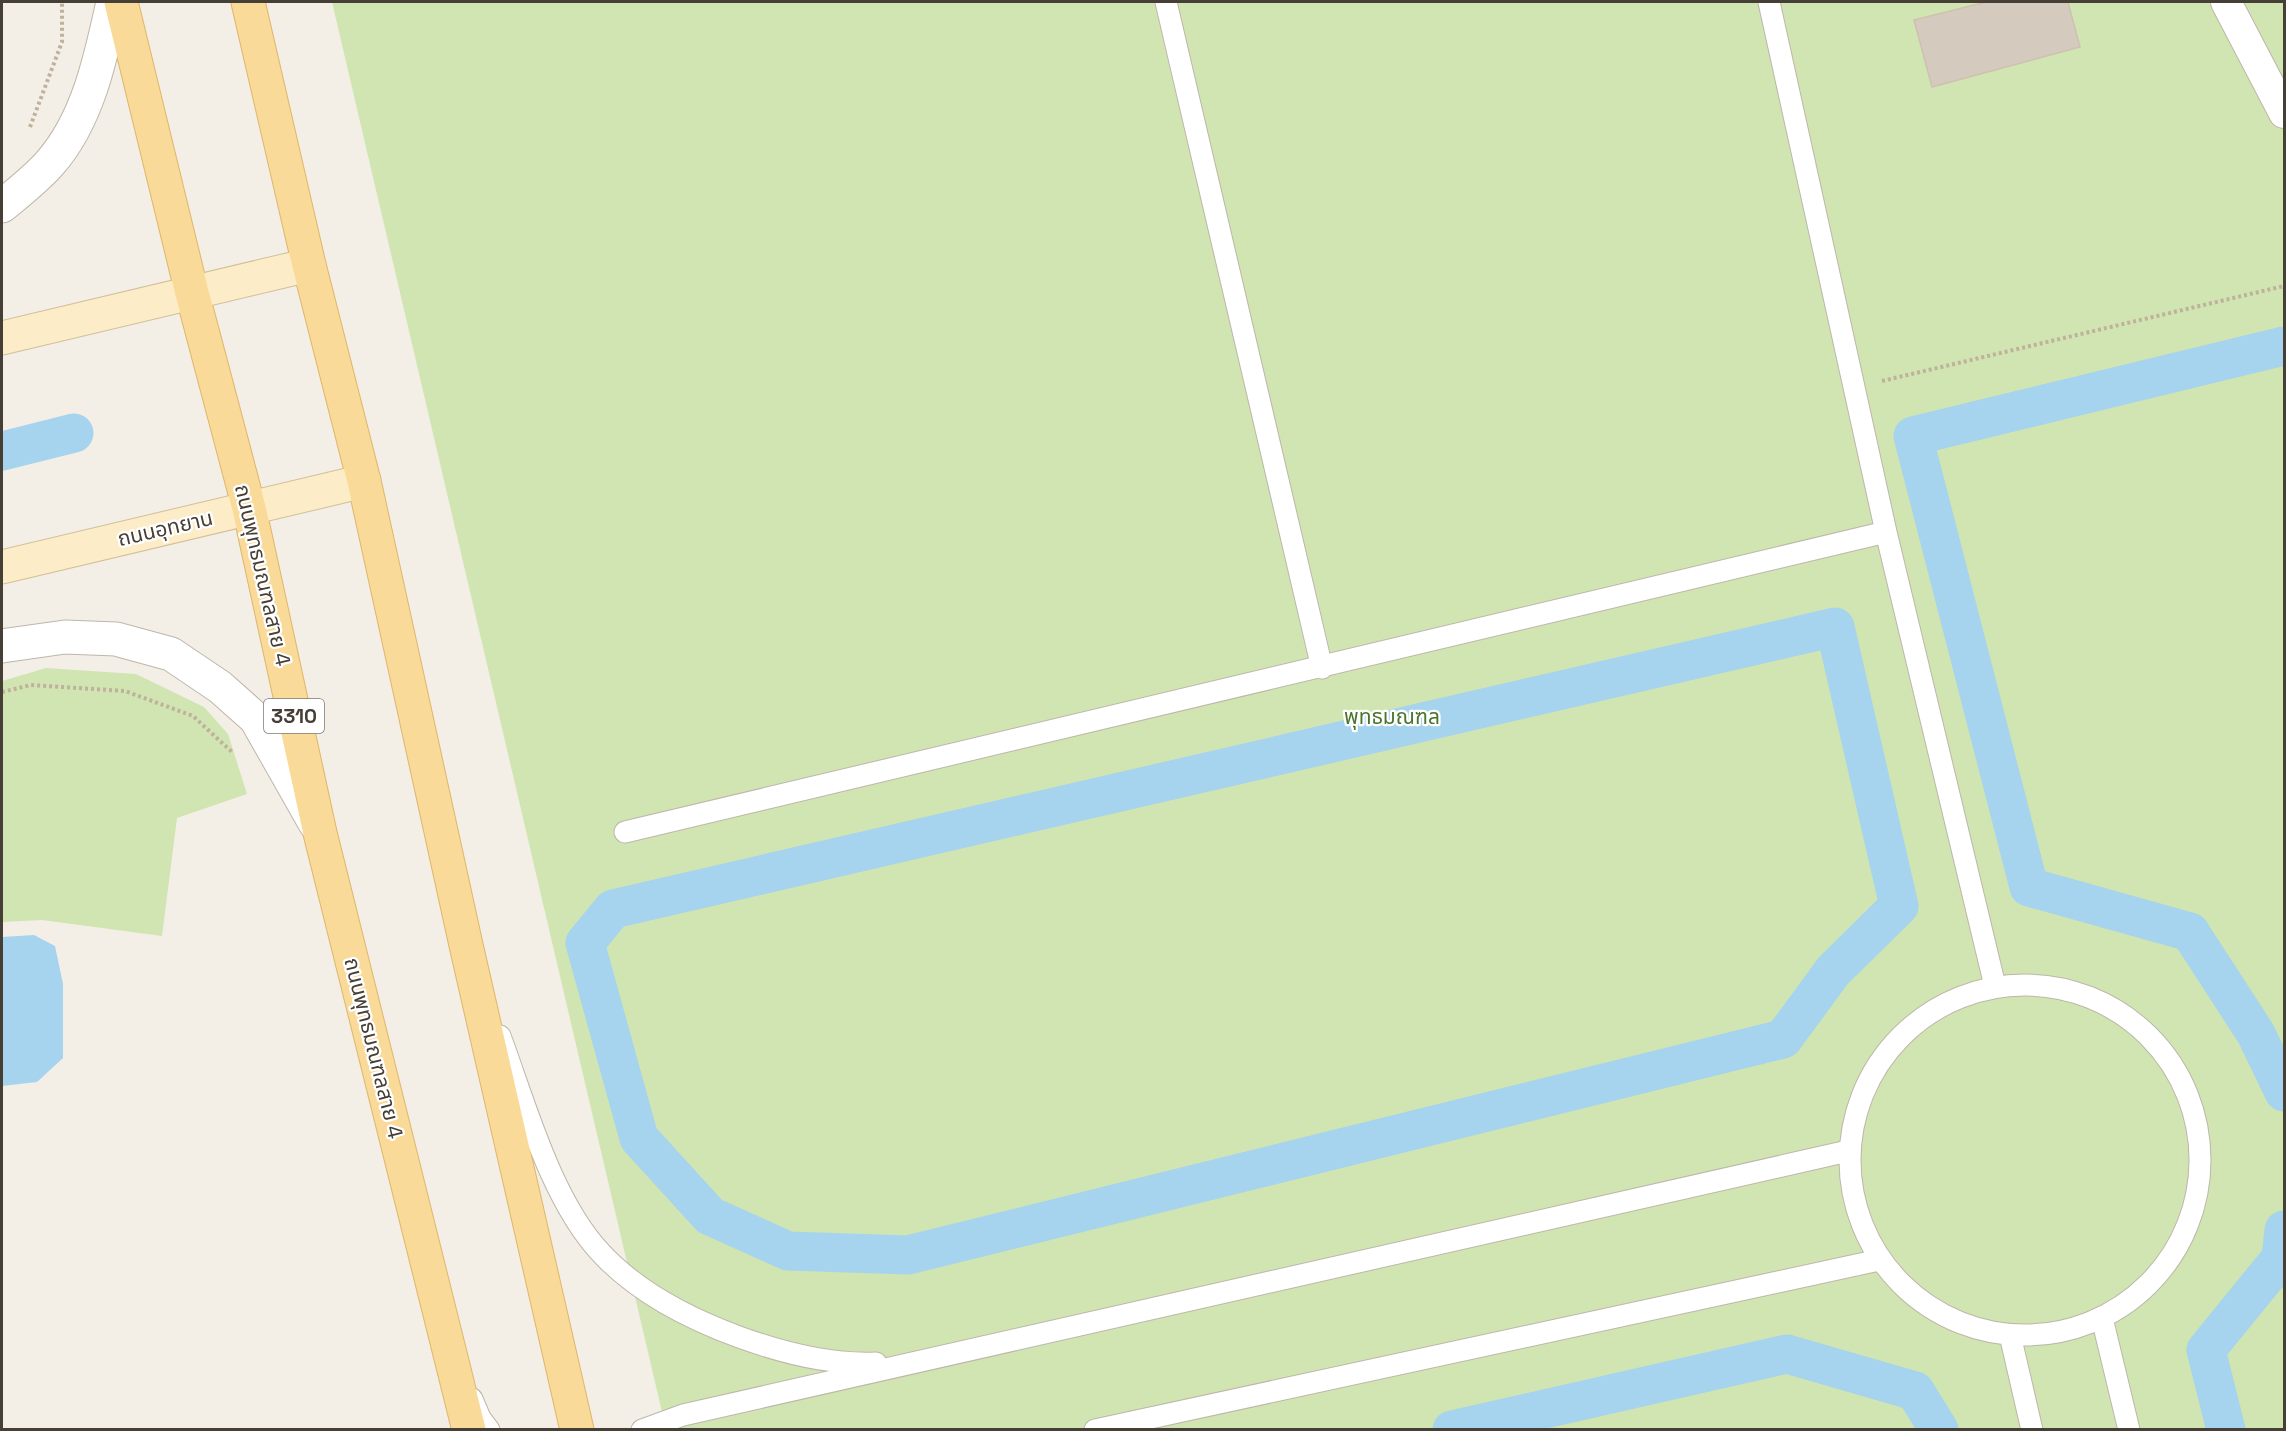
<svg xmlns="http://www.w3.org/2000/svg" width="2286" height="1431" font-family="'Space Grotesk','Noto Sans Thai',sans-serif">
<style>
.green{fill:#d0e5b2}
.water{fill:#a6d3ed}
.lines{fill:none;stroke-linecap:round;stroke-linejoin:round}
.canal{stroke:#a6d3ed;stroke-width:39}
.building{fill:#d4cabd;stroke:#cec1b1;stroke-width:1.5}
.service-casing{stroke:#beb6aa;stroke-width:23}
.pedestrian-casing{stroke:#beb6aa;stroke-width:32}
.tertiary-casing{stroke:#beb6aa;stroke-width:35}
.secondary-casing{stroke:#d1bf98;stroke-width:35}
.primary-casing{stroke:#deb66a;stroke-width:35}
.path{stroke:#bfb19c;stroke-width:4;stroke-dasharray:3 3;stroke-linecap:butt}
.service{stroke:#fff;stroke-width:21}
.pedestrian{stroke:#fff;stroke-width:30}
.tertiary{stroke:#fff;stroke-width:33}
.secondary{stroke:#fcedc8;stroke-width:33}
.primary{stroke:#fada99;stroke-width:33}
.labels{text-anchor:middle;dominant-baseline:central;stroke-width:4.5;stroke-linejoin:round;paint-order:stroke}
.shield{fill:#fff;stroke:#7e7972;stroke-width:1.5}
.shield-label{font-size:20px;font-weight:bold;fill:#463f36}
.street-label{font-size:21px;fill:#463f36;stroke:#fff}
.park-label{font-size:21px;fill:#4b752c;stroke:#fff}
</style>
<rect width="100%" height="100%" fill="#f3efe7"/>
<path class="green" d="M332,2H2284V1429H666Z
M46,668L136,674L204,707L228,734L247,794L177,818L162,936L42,920L2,922V681Z"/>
<path class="water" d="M34,935L55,946L63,984V1058L37,1082L2,1086V937Z"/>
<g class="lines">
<path class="canal" d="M2284,346L1913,436L2029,887L2190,932L2256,1034L2284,1092
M2,451L74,433
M1835,627L1899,906L1833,971L1783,1039L908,1255L788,1251L710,1216L639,1138L585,943L613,909Z
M1452,1430L1787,1354L1915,1391L1939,1430
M2226,1430L2206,1350L2281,1258L2284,1230"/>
</g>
<path class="building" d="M1986,2H2068L2080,47L1932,87L1914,20Z"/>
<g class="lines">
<defs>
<path id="service" d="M1166,2L1322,668
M1769,2L1886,532
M625,832L1886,532L1995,986
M1850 1160a175 175 0 1 1 350 0a175 175 0 1 1-350 0Z
M500,1036C525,1103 551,1200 601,1253C637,1292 690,1319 739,1337C783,1353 830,1365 876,1363
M2102,1318L2129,1430
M2010,1335L2032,1430
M472,1399L480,1418L489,1430
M642,1430L683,1415L1848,1151
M1095,1430L1879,1260"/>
<path id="pedestrian" d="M2226,2L2284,113"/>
<path id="tertiary" d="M2,206C18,193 36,179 50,163C88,120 101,57 113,2
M2,646L65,637L116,639L171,654L220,687L256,719L315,823"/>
<path id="secondary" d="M2,338L309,265
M2,567L364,481"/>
<path id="primary" d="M121,2L192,293L249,508L320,833L469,1430
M248,2L309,265L364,481L466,945L577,1430"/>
</defs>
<use href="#service" class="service-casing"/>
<use href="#pedestrian" class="pedestrian-casing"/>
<use href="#tertiary" class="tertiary-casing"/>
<use href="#secondary" class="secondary-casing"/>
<use href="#primary" class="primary-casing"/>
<path class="path" d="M30,127L62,42V2
M1882,381L2284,286
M2,692L31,685L125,691L193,716L232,752"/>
<use href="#service" class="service"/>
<use href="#pedestrian" class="pedestrian"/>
<use href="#tertiary" class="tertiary"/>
<use href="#secondary" class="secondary"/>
<use href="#primary" class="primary"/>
</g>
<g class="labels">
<rect class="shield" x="264" y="699" width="60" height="34" rx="4.5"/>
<g class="shield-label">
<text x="294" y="716">3310</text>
</g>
<g class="street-label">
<text transform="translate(165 528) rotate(-13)">ถนนอุทยาน</text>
<text transform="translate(263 575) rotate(77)">ถนนพุทธมณฑลสาย 4</text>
<text transform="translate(374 1048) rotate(76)">ถนนพุทธมณฑลสาย 4</text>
</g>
<g class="park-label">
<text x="1392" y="716">พุทธมณฑล</text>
</g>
</g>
<rect width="2286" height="1431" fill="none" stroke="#463f36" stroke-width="6"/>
</svg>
